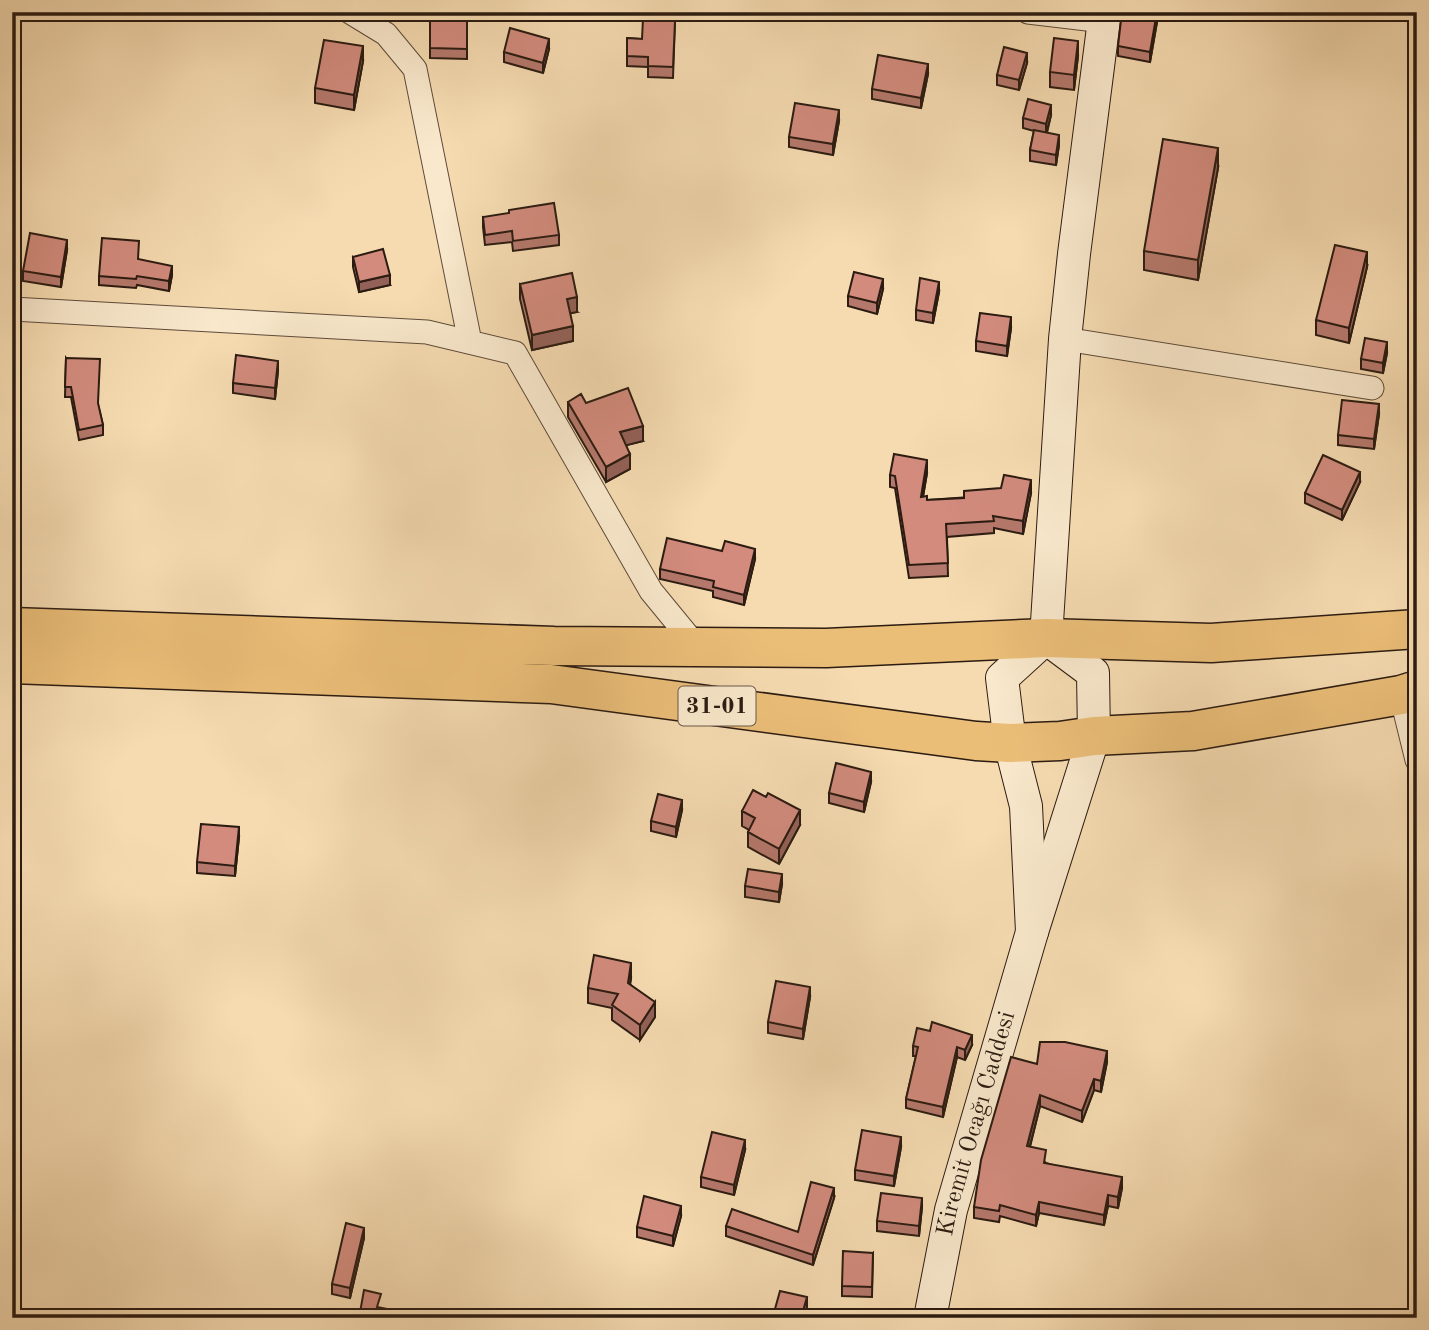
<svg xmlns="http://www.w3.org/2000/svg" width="1429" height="1330" font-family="'Old Standard TT',serif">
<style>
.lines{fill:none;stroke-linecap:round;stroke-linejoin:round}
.street-casing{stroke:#5e4b39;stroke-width:25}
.secondary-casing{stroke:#2b1b11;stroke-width:34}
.highway-casing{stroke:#2b1b11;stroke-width:41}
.street{stroke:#f9e8cc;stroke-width:23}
.secondary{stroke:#f9e8cc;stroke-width:32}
.highway{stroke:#ebbe78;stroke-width:38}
.wall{fill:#b5786c;stroke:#2b1b11;stroke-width:2}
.shaded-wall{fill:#936158;stroke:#2b1b11;stroke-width:2}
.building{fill:#d28b7d;stroke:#2b1b11;stroke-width:2}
.labels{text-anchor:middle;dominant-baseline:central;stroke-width:5;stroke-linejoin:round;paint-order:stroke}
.shield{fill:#f9e8cc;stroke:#695849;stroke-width:2}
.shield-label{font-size:23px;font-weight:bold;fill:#2b1b11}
.street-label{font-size:24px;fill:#2b1b11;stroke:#f9e8cc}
</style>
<rect width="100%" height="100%" fill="#f6dbb1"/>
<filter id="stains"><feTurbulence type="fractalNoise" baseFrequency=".00286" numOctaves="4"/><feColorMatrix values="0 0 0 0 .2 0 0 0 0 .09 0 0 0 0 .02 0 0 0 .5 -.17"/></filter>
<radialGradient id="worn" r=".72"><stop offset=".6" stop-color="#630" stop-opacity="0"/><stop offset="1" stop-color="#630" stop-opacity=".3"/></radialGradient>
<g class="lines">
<defs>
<path id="street" d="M350,12L386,34L415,69L470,342
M1028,12L1104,21
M12,309L427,332L515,353L651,591L697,647
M1065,339L1372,388
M1401,695L1417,760"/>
<g id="secondary">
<path d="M1032,932L1026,806L1010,743L1002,678L1046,638L1065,339L1074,254L1105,12"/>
<path id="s1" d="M930,1318L951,1210L1032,932L1094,736L1093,673L1046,638"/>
</g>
<path id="highway" d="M12,627L554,646L826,648L1046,638L1211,643L1417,629
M12,664L551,684L976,741L1010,743L1060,741L1094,736L1193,731L1401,695L1417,690"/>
</defs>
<use href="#street" class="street-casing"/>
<use href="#secondary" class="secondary-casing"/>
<use href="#highway" class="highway-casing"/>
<use href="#street" class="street"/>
<use href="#secondary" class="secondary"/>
<use href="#highway" class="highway"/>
</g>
<path class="wall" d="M663,12H698L675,21L673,78L648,77V67L627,66V38L642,39L665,20Z
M430,18H467V59L430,58Z
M1157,22L1150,62L1118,56V46Z
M549,49L543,73L504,62V52Z
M1078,56L1074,90L1050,87V72Z
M363,61L354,110L315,103V88Z
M1027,63L1019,90L997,85V75Z
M928,74L921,108L872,99V89Z
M1051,115L1047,133L1059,145L1056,165L1030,161V150L1034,131L1023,128V118Z
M839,121L833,155L789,147V137Z
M1218,168L1198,280L1144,270V251Z
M483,217L559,235V245L513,251L512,242L485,245L483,227Z
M67,250L61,287L23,281V271Z
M353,257L390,285L359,292L353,267Z
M138,260L172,275L169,291L137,285L136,288L99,285V276Z
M1367,267L1349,343L1316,335V320Z
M520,284L577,312L570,313L573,341L532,350L520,299Z
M883,289L877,314L848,306V296Z
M939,292L933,323L916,320V310Z
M1011,328L1007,356L976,351V341Z
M1387,353L1383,373L1361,369V359Z
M66,358L98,405L103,425V435L79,440L71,397H65Z
M278,371L275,399L233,393V383Z
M1417,378V408H1413V398Z
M568,402L586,403L643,441L626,445L630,469L606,482L568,417Z
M1379,414L1374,449L1338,445V435Z
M927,473L923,496L927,500L1031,493L1023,534L994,528V533L947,537L948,576L909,578L895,488L890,487V475Z
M1360,482L1342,520L1305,503V493Z
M755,559L744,605L713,597V591L660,579V569Z
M871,782L864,812L829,803V793Z
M682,810L676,837L651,831V821Z
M742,811L800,825L779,864L748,847V832L749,830L742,826Z
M239,837L235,876L197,873V862Z
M782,884L779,902L745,897V886Z
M631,978L630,984L655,1017L640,1040L612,1020V1008L588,1003V988Z
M810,997L803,1039L768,1033V1022Z
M972,1045L965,1060L957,1057L943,1117L906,1108V1099L916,1056H913V1046Z
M1107,1062L1101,1092L1094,1090L1082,1122L1040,1106L1030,1147L1046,1163L1122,1188L1118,1208L1108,1206L1104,1225L1039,1213L1036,1226L1000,1216L999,1222L974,1218V1207L1037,1064Z
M901,1147L894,1186L855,1180V1170Z
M745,1150L734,1195L701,1187V1177Z
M834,1198L813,1265L726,1236V1226L798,1232Z
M922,1207L919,1236L877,1231V1221Z
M681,1216L673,1246L637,1237V1227Z
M364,1238L350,1298L332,1294V1284Z
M873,1253L872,1297L842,1296V1286Z"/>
<path class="shaded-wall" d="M670,12H698L667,24V13Z
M1157,12V22L1150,62V52Z
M549,39V49L543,73V63Z
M1078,41V56L1074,90V75Z
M363,46V61L354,110V95Z
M1027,53V63L1019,90V80Z
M928,64V74L921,108V98Z
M1051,105V115L1046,134V124Z
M839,110V121L833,155V144Z
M1059,135V145L1056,165V155Z
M1218,148V168L1198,280V260Z
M67,240V250L61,287V277Z
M1367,252V267L1349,343V328Z
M172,266V275L169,291V281Z
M390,275V285L359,292V282Z
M883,279V289L877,314V303Z
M939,282V292L933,323V313Z
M577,297V312L567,314V299Z
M1011,317V328L1007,356V346Z
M573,326V341L532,350V335Z
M1387,342V353L1383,373V363Z
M278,361V371L275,399V388Z
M1379,404V414L1374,449V439Z
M643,426V441L620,447V432Z
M630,454V469L606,482V467Z
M927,460V473L921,509V497Z
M1360,472V482L1342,520V510Z
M1031,480V493L1023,534V521Z
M755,549V559L744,605V595Z
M871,772V782L864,812V802Z
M682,800V810L676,837V827Z
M800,810V825L779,864V849Z
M239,827V837L235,876V866Z
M782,874V884L779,902V892Z
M631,963V978L628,998V983Z
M810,987V997L803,1039V1029Z
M655,1002V1017L640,1040V1025Z
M972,1035V1045L965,1060V1050Z
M957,1047V1057L943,1117V1107Z
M1107,1051V1062L1101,1092V1081Z
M1094,1079V1090L1082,1122V1111Z
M1040,1095V1106L1027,1157V1146Z
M901,1137V1147L894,1186V1176Z
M745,1140V1150L734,1195V1185Z
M1122,1177V1188L1118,1208V1197Z
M834,1188V1198L813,1265V1255Z
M1108,1195V1206L1104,1225V1215Z
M922,1198V1207L919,1236V1226Z
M1039,1202V1213L1036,1226V1215Z
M681,1206V1216L673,1246V1236Z
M364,1228V1238L350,1298V1288Z
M807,1297V1307L804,1318H801Z"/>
<path class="building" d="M1122,12H1157L1150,52L1118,46Z
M430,18H467V49L430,48Z
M643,19L675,21L673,67L648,66V57L627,56V38L642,39Z
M510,28L549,39L543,63L504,52Z
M1054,38L1078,41L1074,75L1050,72Z
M324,40L363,46L354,95L315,88Z
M1004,47L1027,53L1019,80L997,75Z
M878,55L928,64L921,98L872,89Z
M1028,99L1051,105L1046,124L1023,118Z
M795,103L839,110L833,144L789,137Z
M1034,130L1059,135L1056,155L1030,150Z
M1163,139L1218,148L1198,260L1144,251Z
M554,203L559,235L513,241L512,231L485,235L483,217L509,213V210Z
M30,233L67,240L61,277L23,271Z
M102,238L139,241L138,259L172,266L169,281L137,276L136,279L99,276Z
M1335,245L1367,252L1349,328L1316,320Z
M383,249L390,275L359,282L353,257Z
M854,272L883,279L877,303L848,296Z
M572,273L577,297L567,299L573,326L532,335L520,284Z
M920,278L939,282L933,313L916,310Z
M980,313L1011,317L1007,346L976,341Z
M1365,338L1387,342L1383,363L1361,359Z
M236,355L278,361L275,388L233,383Z
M66,358L100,359L98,403L103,425L79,430L71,387H65Z
M1417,378V398H1413Z
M628,388L643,426L620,432L630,454L606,467L568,402L581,394L586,403Z
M1342,400L1379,404L1374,439L1338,435Z
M894,454L927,460L921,497L927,496V500L964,498V491L1001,488L1004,475L1031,480L1023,521L993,516L994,521L946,524L948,563L909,565L895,476L890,475Z
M1323,455L1360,472L1342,510L1305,493Z
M667,538L722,551L725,541L755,549L744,595L713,587L714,581L660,569Z
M836,763L871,772L864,802L829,793Z
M753,790L766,797L768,793L800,810L779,849L748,832L755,818L742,811Z
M658,794L682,800L676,827L651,821Z
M201,824L239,827L235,866L197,862Z
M748,869L782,874L779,892L745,886Z
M594,955L631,963L628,983L655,1002L640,1025L612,1005L618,994L588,988Z
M776,981L810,987L803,1029L768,1022Z
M932,1022L972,1035L965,1050L957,1047L943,1107L906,1099L918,1047L913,1046L917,1028L930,1031Z
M1040,1042H1065L1107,1051L1101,1081L1094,1079L1082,1111L1040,1095L1027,1146L1046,1150L1044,1163L1122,1177L1118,1197L1108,1195L1104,1215L1039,1202L1036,1215L1000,1205L999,1211L974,1207L981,1160L1011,1057L1037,1064Z
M862,1130L901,1137L894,1176L855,1170Z
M712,1132L745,1140L734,1185L701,1177Z
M811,1182L834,1188L813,1255L726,1226L732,1209L798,1232Z
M881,1193L922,1198L919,1226L877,1221Z
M644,1196L681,1206L673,1236L637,1227Z
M346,1223L364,1228L350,1288L332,1284Z
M843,1251L873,1253L872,1287L842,1286Z
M364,1290L381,1294L377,1307L408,1313L407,1318H359Z
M780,1291L807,1297L801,1318H779L773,1316Z
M895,1315L910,1318H895Z"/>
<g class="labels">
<rect class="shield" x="678.5" y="686.5" width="77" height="39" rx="5"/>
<g class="shield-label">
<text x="717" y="706">31-01</text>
</g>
<g class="street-label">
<text stroke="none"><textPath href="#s1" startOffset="200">Kiremit Ocağı Caddesi</textPath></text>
</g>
</g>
<rect width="1429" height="1330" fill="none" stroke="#f6dbb1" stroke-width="42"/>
<rect x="14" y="14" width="1401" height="1302" fill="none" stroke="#2b1b11" stroke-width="3.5"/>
<rect x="21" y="21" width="1387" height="1288" fill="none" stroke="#2b1b11" stroke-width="2"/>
<rect width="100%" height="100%" filter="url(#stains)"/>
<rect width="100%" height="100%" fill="url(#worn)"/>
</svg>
